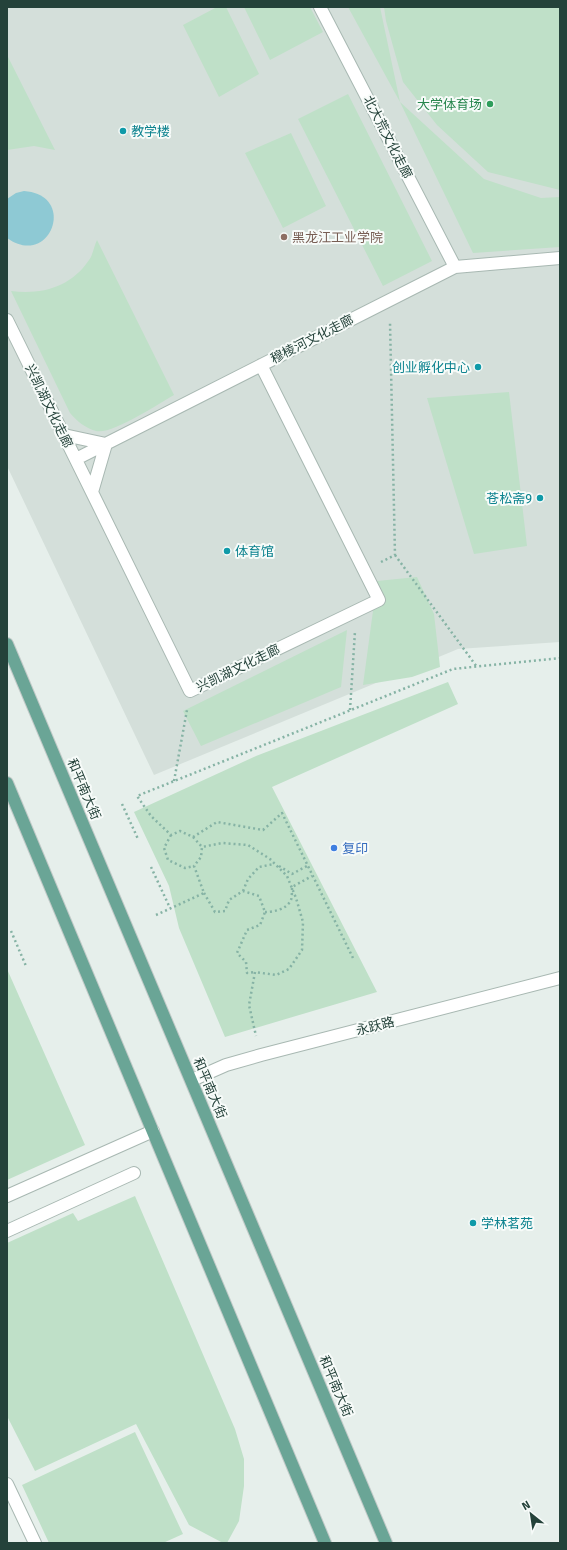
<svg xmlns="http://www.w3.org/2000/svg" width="567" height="1550" font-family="'Fira Sans','Noto Sans SC',sans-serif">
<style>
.built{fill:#d4dfda}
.green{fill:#bfe0c8}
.water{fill:#8ec9d4}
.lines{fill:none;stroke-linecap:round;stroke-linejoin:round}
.service-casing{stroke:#a8b8b2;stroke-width:14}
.tertiary-casing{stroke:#a8b8b2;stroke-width:14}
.primary-casing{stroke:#c2cac8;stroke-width:14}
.path{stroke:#86b3a5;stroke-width:2.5;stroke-dasharray:2 3;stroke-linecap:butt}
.service{stroke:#fff;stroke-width:12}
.tertiary{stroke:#fff;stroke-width:12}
.primary{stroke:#6aa596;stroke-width:12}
.leisure-dot{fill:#2e9e5b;stroke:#f7fbf9;stroke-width:1.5}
.culture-dot{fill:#0f9aa8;stroke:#f7fbf9;stroke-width:1.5}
.education-dot{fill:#8d6e63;stroke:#f7fbf9;stroke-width:1.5}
.shop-dot{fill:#3f7fe0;stroke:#f7fbf9;stroke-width:1.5}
.labels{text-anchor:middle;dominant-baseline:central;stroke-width:4;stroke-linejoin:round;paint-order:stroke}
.leisure-label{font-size:13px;fill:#27864d;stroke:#f7fbf9;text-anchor:end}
.culture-label{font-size:13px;fill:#0d838f;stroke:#f7fbf9;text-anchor:start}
.street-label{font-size:13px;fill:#24423a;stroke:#f7fbf9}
.education-label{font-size:13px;fill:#785e54;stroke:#f7fbf9;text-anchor:start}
.shop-label{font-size:13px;fill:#366cbe;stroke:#f7fbf9;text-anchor:start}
</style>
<rect width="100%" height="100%" fill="#e6efeb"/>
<path class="built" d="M7,7H560V642L458,649L154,775L7,466Z"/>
<path class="green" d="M217,7H226L259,74L219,97L183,25Z
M244,7H310L323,32L270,60Z
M348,7H380L400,102L484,179L541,198L560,197V247L473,253L400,102Z
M384,7H560V190L488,172L437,125L403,82L386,21Z
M7,55L55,150L34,146L7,150Z
M348,94L432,261L383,286L298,119Z
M291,133L326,206L283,228L245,153Z
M97,240L174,395C158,404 112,435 96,431C85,428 77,421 70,413L11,291C42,295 71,287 89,260C93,255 94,246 97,240Z
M509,392L527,546L474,554L427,398Z
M417,577L434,614L440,667L412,677L363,685L377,581Z
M347,630L341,687L201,746L183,711Z
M448,682L458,704L272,787L377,992L225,1037L179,928L169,886L134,812L256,756Z
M7,969L85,1145L7,1180Z
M135,1196L235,1429L244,1459V1486L239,1521L227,1543H223L189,1525L136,1424L35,1471L7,1416V1243L73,1213L78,1221Z
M135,1432L183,1534L163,1543H49L22,1485Z"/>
<path class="water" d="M24,191C78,195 50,269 7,238V199L16,193Z"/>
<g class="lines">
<defs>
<path id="service" d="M320,7L455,267
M7,320L190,691L379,600L261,365
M64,435L106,444L92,492
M76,459L455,267L560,258
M7,1196L153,1131
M7,1231L134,1173
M7,1484L35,1543"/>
<path id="tertiary" d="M192,1080L226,1065L261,1055L560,978"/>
<path id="primary" d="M7,644L386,1543
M7,783L325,1543"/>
</defs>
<use href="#service" class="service-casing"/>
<use href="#tertiary" class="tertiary-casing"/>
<use href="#primary" class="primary-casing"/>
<path class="path" d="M395,555L477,667
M381,562L395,555L390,322
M350,710L355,631
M174,781L187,710
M122,804L138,839
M171,835L164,848L168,860L185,868L194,866
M193,837L202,847
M279,866L292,874L307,866
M151,867L170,908
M243,891L248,879L259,867L274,864
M204,893L215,912L225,911L229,900L243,891L259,896L265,912L260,925L247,930L237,953L246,962L247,973L255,972
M265,912C274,912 287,909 291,900C292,897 292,891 292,887L312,876
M156,915L204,893L194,866L201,857L202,847L222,843L248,845L270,859L287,876L296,898L303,922L302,950L289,969L276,975L255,972L249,1005L256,1036
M11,931L26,966
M353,958L282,813L263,830L217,822L193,837L180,831L171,835L151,816L137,796L453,669L560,658"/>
<use href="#service" class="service"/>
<use href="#tertiary" class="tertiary"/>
<use href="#primary" class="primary"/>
</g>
<circle class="leisure-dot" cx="490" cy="104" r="4"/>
<g class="culture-dot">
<circle cx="123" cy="131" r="4"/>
<circle cx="478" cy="367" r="4"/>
<circle cx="540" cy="498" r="4"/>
<circle cx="227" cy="551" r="4"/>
<circle cx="473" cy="1223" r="4"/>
</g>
<circle class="education-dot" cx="284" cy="237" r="4"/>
<circle class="shop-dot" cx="334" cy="848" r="4"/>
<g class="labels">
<g class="leisure-label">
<text x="482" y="104">大学体育场</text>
</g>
<g class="culture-label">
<text x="131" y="131">教学楼</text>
<text x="470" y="367" text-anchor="end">创业孵化中心</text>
<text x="532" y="498" text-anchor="end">苍松斋9</text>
<text x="235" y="551">体育馆</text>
<text x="481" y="1223">学林茗苑</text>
</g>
<g class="street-label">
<text transform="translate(388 137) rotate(63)">北大荒文化走廊</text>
<text transform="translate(312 339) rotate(-27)">穆棱河文化走廊</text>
<text transform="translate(49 406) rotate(64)">兴凯湖文化走廊</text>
<text transform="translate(238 668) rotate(-26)">兴凯湖文化走廊</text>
<text transform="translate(84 789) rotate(67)">和平南大街</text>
<text transform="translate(375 1026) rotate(-14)">永跃路</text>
<text transform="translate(210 1088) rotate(67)">和平南大街</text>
<text transform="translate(336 1386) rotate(67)">和平南大街</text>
</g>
<g class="education-label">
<text x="292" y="237">黑龙江工业学院</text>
</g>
<g class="shop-label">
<text x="342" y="848">复印</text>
</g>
</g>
<rect width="567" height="1550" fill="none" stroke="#24423a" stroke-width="16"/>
<g transform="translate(531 1514) rotate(330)" stroke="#f7fbf9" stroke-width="3" paint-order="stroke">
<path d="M0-3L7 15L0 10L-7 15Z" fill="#24423a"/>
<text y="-6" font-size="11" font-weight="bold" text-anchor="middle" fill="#24423a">N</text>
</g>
</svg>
